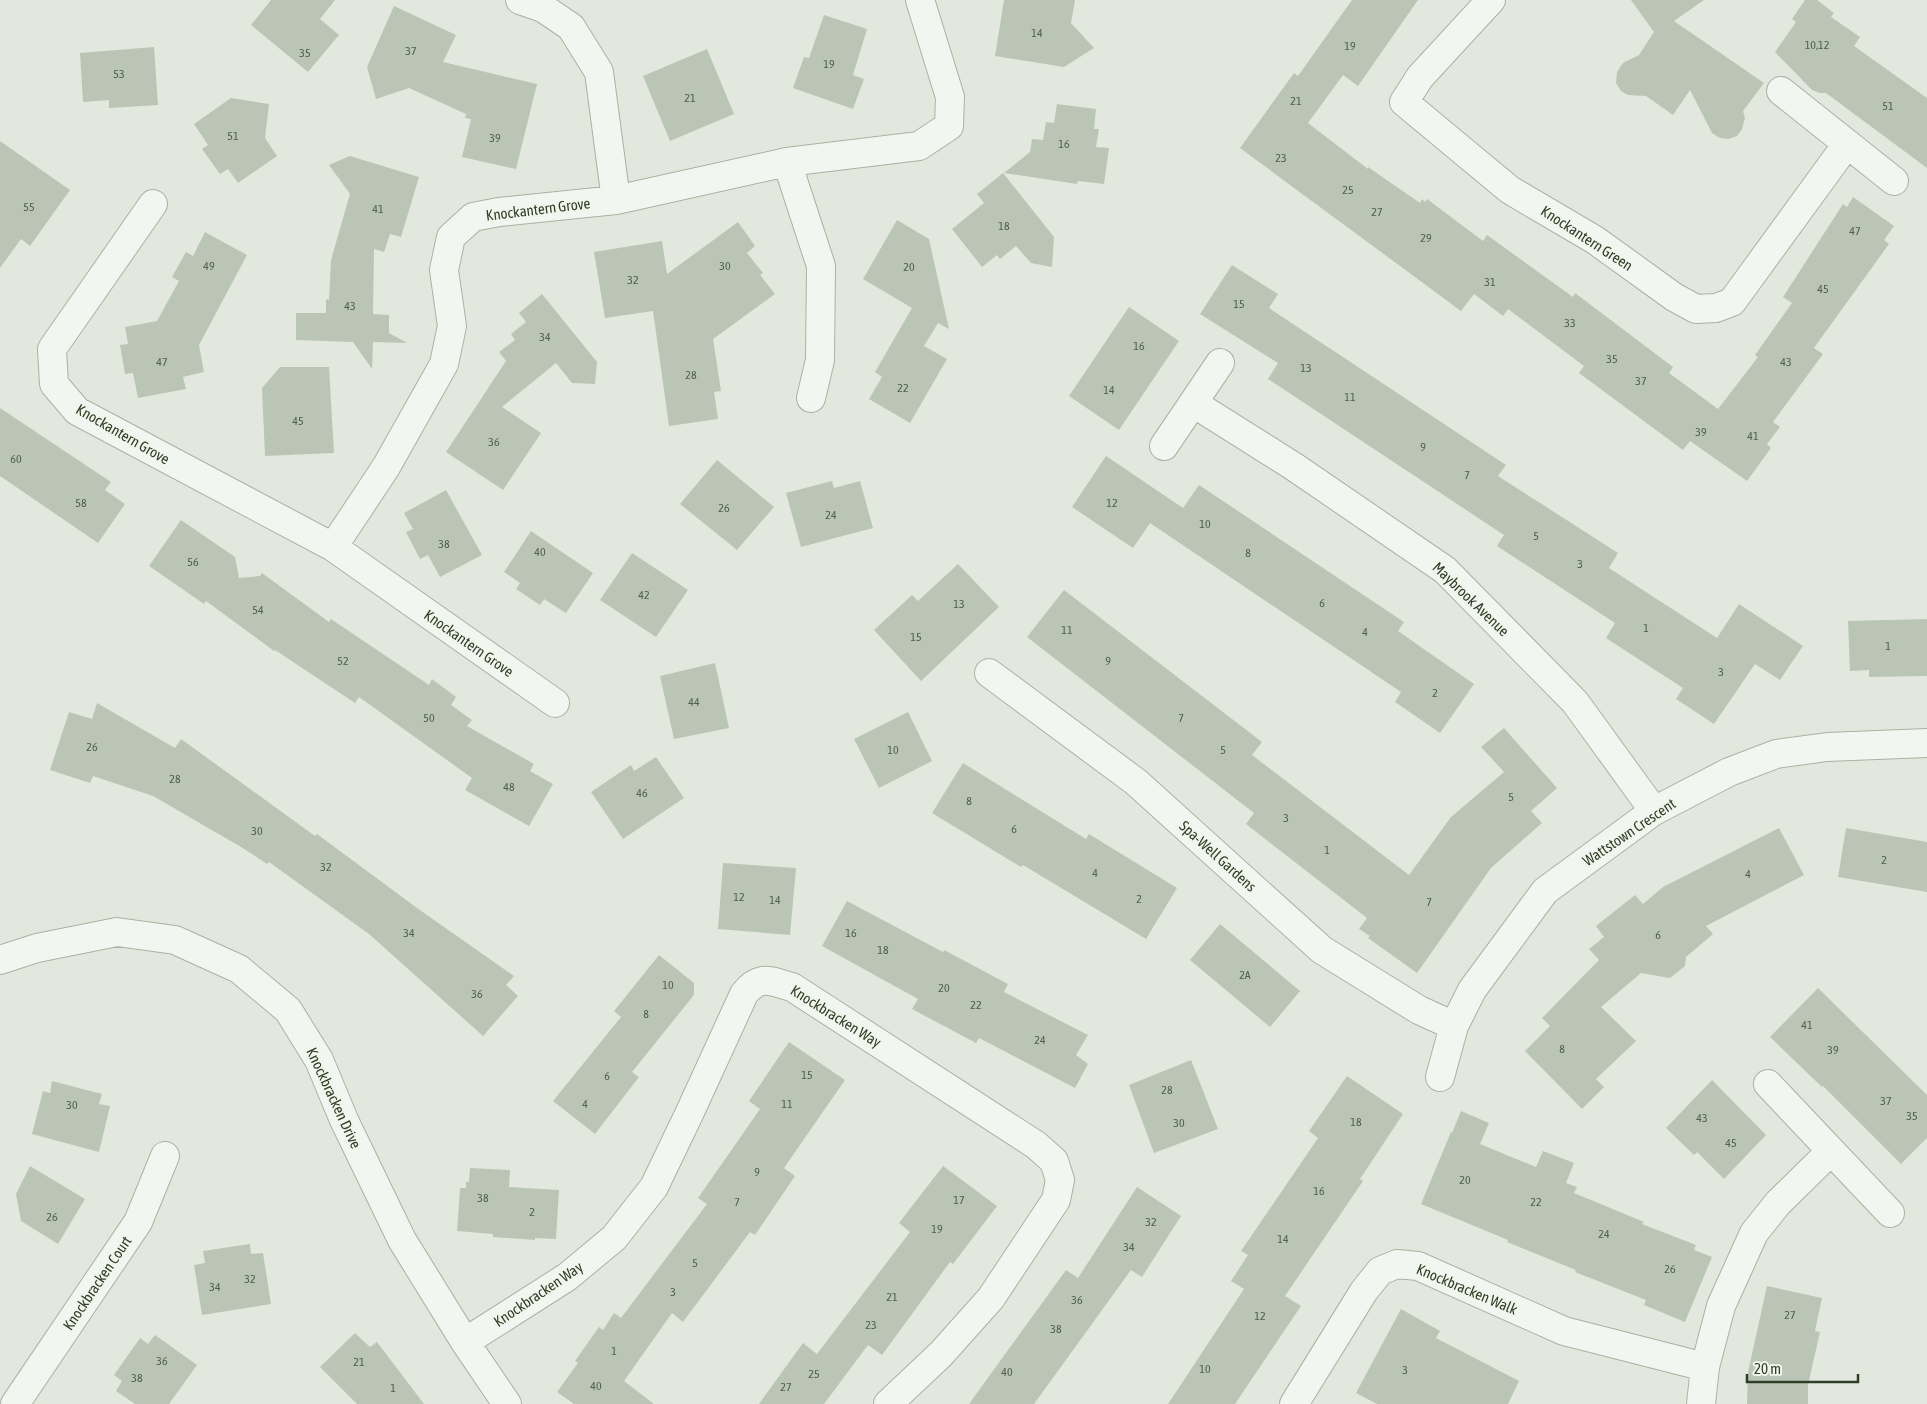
<svg xmlns="http://www.w3.org/2000/svg" width="1927" height="1404" font-family="'Asap Condensed',sans-serif">
<style>
.building{fill:#bbc5b5}
.lines{fill:none;stroke-linecap:round;stroke-linejoin:round}
.minor-casing{stroke:#a9b2a3;stroke-width:30}
.minor{stroke:#f2f6f1;stroke-width:28}
.labels{text-anchor:middle;dominant-baseline:central;stroke-width:5;stroke-linejoin:round;paint-order:stroke}
.number-label{font-size:12px;fill:#52604a}
.street-label{font-size:15px;fill:#2f3f27;stroke:#f1f5ed}
</style>
<rect width="100%" height="100%" fill="#e2e8de"/>
<path class="building" d="M271,0H335L320,19L339,35L308,72L251,25Z
M1004,0H1075L1071,23L1094,48L1064,67L995,56Z
M1352,0H1418L1358,86L1343,75L1308,123L1368,169V167L1420,203L1422,199L1425,202L1427,199L1483,241L1487,235L1573,297L1575,293L1673,367L1669,373L1718,409L1758,357L1755,355L1792,303L1783,297L1843,204L1847,207L1853,197L1894,226L1884,240L1889,244L1814,348L1823,354L1773,422L1780,427L1767,444L1771,448L1747,481L1690,441L1683,450L1579,373L1584,366L1508,309L1503,316L1474,294L1461,311L1240,148L1294,73L1298,76Z
M1631,0H1704L1674,21L1764,83L1743,111L1745,118L1742,129L1737,136L1729,139L1720,138L1712,133L1690,90L1673,115L1646,96L1628,95L1621,91L1616,83L1617,72L1623,63L1639,55L1654,32Z
M1805,0H1817L1834,13L1831,17L1860,37L1854,46L1927,98V168L1826,93H1820L1812,90L1775,52L1796,22L1792,19Z
M394,6L456,35L443,62L537,84L516,169L462,157L471,119L465,118L466,114L409,88L376,99L367,67Z
M824,15L867,29L853,75L864,79L853,109L793,88L804,57L809,58Z
M154,47L158,105L109,108V100L83,102L80,53Z
M707,49L734,114L670,141L643,76Z
M231,98L269,104L265,138L277,156L238,183L228,169L220,174L202,149L208,145L194,124Z
M1057,104L1096,109L1094,129H1099L1096,147L1109,148L1104,184L1078,181L1077,184L1004,173L1030,152L1032,139L1043,140L1046,122L1054,123Z
M0,141L70,190L30,246L21,239L0,268Z
M350,156L419,177L401,237L390,234L384,252L374,249L373,314L389,315V333L407,343L373,342L372,369L353,342L296,340V313H326V299L329,300L331,260L350,194L329,165Z
M1003,173L1054,237L1052,267L1031,263L1016,246L1000,259L997,255L982,267L952,229L984,203L977,194Z
M897,220L929,239L949,329L938,323L924,346L947,359L910,423L869,399L882,377L875,372L912,308L863,279Z
M738,222L755,246L747,253L763,273L760,275L775,294L713,339L721,391L714,392L718,419L669,426L653,311L605,318L594,252L662,241L667,274Z
M205,232L247,255L199,345L204,372L183,377L186,389L138,398L133,373L125,374L120,345L128,344L125,327L157,321L179,281L172,277L186,252L193,256Z
M1232,265L1278,294L1269,308L1506,465L1498,476L1618,553L1609,568L1717,638L1739,604L1803,646L1780,680L1755,664L1714,724L1676,699L1683,688L1606,638L1615,623L1497,546L1504,535L1268,379L1278,363L1200,314Z
M542,294L597,362L595,384L572,383L556,363L502,407L541,433L503,490L446,452L506,361L499,352L515,340L511,334L526,322L519,313Z
M1129,307L1179,341L1119,430L1069,396Z
M280,367H329L334,453L265,456L262,388Z
M0,408L111,482L105,490L125,504L98,543L0,476Z
M1106,456L1183,508L1199,485L1404,622L1398,631L1474,684L1440,733L1395,702L1401,692L1150,523L1133,548L1072,507Z
M717,460L774,507L737,550L680,504Z
M832,481L834,488L860,481L873,528L801,547L786,493Z
M446,490L482,555L440,577L428,555L420,559L406,532L413,529L404,513Z
M181,520L235,557L239,578L260,576L262,573L329,622L331,619L429,685L432,679L456,697L451,705L472,720L467,726L534,764L530,771L553,784L529,826L465,790L472,778L359,697L355,703L275,650L274,651L206,601L204,604L149,566Z
M531,531L593,573L566,613L544,599L540,605L516,589L520,583L504,572Z
M632,553L688,590L656,637L600,600Z
M958,564L999,607L921,681L874,630L912,595L918,601Z
M1064,590L1262,742L1252,755L1409,875L1451,817L1504,772L1481,747L1504,728L1557,788L1531,811L1542,823L1491,868L1417,973L1368,938L1370,936L1359,929L1367,918L1246,824L1254,813L1027,637Z
M1927,619V676L1869,677V670L1850,671L1848,621Z
M715,663L729,728L674,739L660,676Z
M97,703L175,748L181,739L315,836L317,834L417,908L514,976L506,985L518,996L483,1036L369,934L269,862L267,864L241,847L153,796L93,776L90,783L50,770L69,712L92,719Z
M908,712L932,761L879,788L854,739Z
M656,757L684,798L623,839L591,792L631,765L634,771Z
M963,763L1086,839L1089,834L1177,888L1146,939L1023,865L1021,867L932,813Z
M1779,828L1804,875L1706,926L1713,934L1686,957L1685,966L1670,978L1641,973L1601,1007L1636,1041L1596,1079L1604,1087L1582,1109L1525,1051L1550,1026L1542,1018L1599,960L1589,949L1604,937L1596,926L1635,895L1643,904L1663,887Z
M1846,828L1927,842V892L1838,877Z
M723,863L796,868L790,935L718,929Z
M847,901L943,952L944,950L1008,984L1004,992L1088,1035L1076,1055L1088,1064L1075,1088L979,1038L976,1043L912,1009L918,999L822,946Z
M1220,924L1300,991L1270,1027L1190,960Z
M659,955L694,983V995L632,1072L639,1077L595,1134L553,1101L621,1017L614,1011Z
M1818,988L1927,1095V1138L1901,1164L1823,1086L1822,1087L1770,1037Z
M789,1042L845,1080L784,1168L795,1176L755,1235L750,1232L683,1322L672,1313L624,1381L654,1404H574L557,1392L578,1363L575,1361L599,1327L603,1330L614,1313L621,1318L707,1204L698,1198L760,1109L749,1101Z
M1191,1060L1218,1129L1154,1153L1129,1085Z
M1347,1076L1403,1114L1360,1179L1363,1181L1285,1296L1301,1306L1235,1404H1168L1244,1289L1231,1281L1248,1255L1241,1251L1318,1138L1309,1131Z
M1712,1080L1766,1135L1724,1179L1697,1152L1694,1155L1666,1128Z
M52,1081L102,1094L99,1104L110,1106L99,1152L32,1134L43,1091L50,1093Z
M1461,1111L1489,1123L1480,1144L1536,1167L1543,1151L1574,1163L1566,1183L1577,1187L1574,1193L1644,1222L1642,1224L1696,1245L1694,1250L1712,1257L1685,1322L1644,1305L1646,1300L1575,1272L1576,1270L1507,1242L1508,1240L1421,1204L1451,1132L1452,1133Z
M30,1166L85,1199L58,1244L21,1221L16,1194Z
M943,1166L997,1206L953,1264L950,1262L882,1355L868,1345L824,1404H759L803,1343L817,1354L910,1232L899,1223Z
M470,1168L510,1170L509,1187L559,1190L556,1239L535,1238V1240L493,1237V1234L457,1231L460,1188H466V1182H469Z
M1137,1187L1181,1216L1142,1277L1131,1270L1034,1404H969L1066,1270L1078,1278Z
M250,1244L251,1254L263,1253L271,1304L202,1315L194,1265L205,1263L203,1251Z
M1767,1286L1822,1298L1815,1331L1820,1332L1808,1385V1404H1747L1748,1372Z
M1401,1309L1440,1331L1436,1338L1519,1381L1508,1404H1377L1356,1393Z
M355,1333L370,1347L377,1342L424,1404H357L320,1367Z
M155,1335L197,1365L169,1404H135L116,1391L122,1381L114,1375L140,1338L148,1344Z"/>
<g class="lines">
<defs>
<path id="minor" d="M520,0L543,8L571,27L599,72L616,200
M1491,0L1420,77L1404,102L1510,190L1595,240L1674,297L1696,309L1716,308L1732,302L1847,144
M1781,91L1894,181
M787,162L821,266L820,360L811,398
M153,204L52,349L54,384L77,411L333,547L555,703
M1193,403L1293,466L1445,570L1575,702L1654,811
M1164,446L1220,363
M333,547L386,467L444,364L452,326L444,270L451,237L473,217L499,212L616,200L787,162L919,146L949,126L950,97L920,0
M989,673L1136,782L1322,950L1419,1010L1454,1026
M0,960L37,948L117,932L175,940L239,969L288,1010L319,1060L344,1120L402,1240L465,1342L507,1404
M1440,1077L1454,1026L1472,990L1545,891L1654,811L1729,772L1776,754L1827,747L1927,743
M1768,1084L1890,1213
M465,1342L567,1277L614,1238L654,1187L690,1112L744,994C760,974 770,981 792,987L1036,1145L1054,1161L1060,1180L1056,1200L991,1298L941,1354L888,1404
M15,1404L138,1222L165,1156
M1294,1404L1364,1291L1380,1271L1397,1264L1418,1266L1564,1331L1705,1367
M1701,1404L1705,1367L1721,1306L1754,1233L1778,1203L1831,1151"/>
</defs>
<use href="#minor" class="minor-casing"/>
<use href="#minor" class="minor"/>
</g>
<g class="labels">
<g class="number-label">
<text x="1037" y="33">14</text>
<text x="1817" y="45">10,12</text>
<text x="1350" y="46">19</text>
<text x="411" y="51">37</text>
<text x="305" y="53">35</text>
<text x="829" y="64">19</text>
<text x="119" y="74">53</text>
<text x="690" y="98">21</text>
<text x="1296" y="101">21</text>
<text x="1888" y="106">51</text>
<text x="233" y="136">51</text>
<text x="495" y="138">39</text>
<text x="1064" y="144">16</text>
<text x="1281" y="158">23</text>
<text x="1348" y="190">25</text>
<text x="29" y="207">55</text>
<text x="378" y="209">41</text>
<text x="1377" y="212">27</text>
<text x="1004" y="226">18</text>
<text x="1855" y="231">47</text>
<text x="1426" y="238">29</text>
<text x="209" y="266">49</text>
<text x="725" y="266">30</text>
<text x="909" y="267">20</text>
<text x="633" y="280">32</text>
<text x="1490" y="282">31</text>
<text x="1823" y="289">45</text>
<text x="1239" y="304">15</text>
<text x="350" y="306">43</text>
<text x="1570" y="323">33</text>
<text x="545" y="337">34</text>
<text x="1139" y="346">16</text>
<text x="1612" y="359">35</text>
<text x="162" y="362">47</text>
<text x="1786" y="362">43</text>
<text x="1306" y="368">13</text>
<text x="691" y="375">28</text>
<text x="1641" y="381">37</text>
<text x="903" y="388">22</text>
<text x="1109" y="390">14</text>
<text x="1350" y="397">11</text>
<text x="298" y="421">45</text>
<text x="1701" y="432">39</text>
<text x="1753" y="436">41</text>
<text x="494" y="442">36</text>
<text x="1423" y="447">9</text>
<text x="16" y="459">60</text>
<text x="1467" y="475">7</text>
<text x="81" y="503">58</text>
<text x="1112" y="503">12</text>
<text x="724" y="508">26</text>
<text x="831" y="515">24</text>
<text x="1205" y="524">10</text>
<text x="1536" y="536">5</text>
<text x="444" y="544">38</text>
<text x="540" y="552">40</text>
<text x="1248" y="553">8</text>
<text x="193" y="562">56</text>
<text x="1580" y="564">3</text>
<text x="644" y="595">42</text>
<text x="1322" y="603">6</text>
<text x="959" y="604">13</text>
<text x="258" y="610">54</text>
<text x="1646" y="628">1</text>
<text x="1067" y="630">11</text>
<text x="1365" y="632">4</text>
<text x="916" y="637">15</text>
<text x="1888" y="646">1</text>
<text x="343" y="661">52</text>
<text x="1108" y="661">9</text>
<text x="1721" y="672">3</text>
<text x="1435" y="693">2</text>
<text x="694" y="702">44</text>
<text x="429" y="718">50</text>
<text x="1181" y="718">7</text>
<text x="92" y="747">26</text>
<text x="893" y="750">10</text>
<text x="1223" y="750">5</text>
<text x="175" y="779">28</text>
<text x="509" y="787">48</text>
<text x="642" y="793">46</text>
<text x="1511" y="797">5</text>
<text x="969" y="801">8</text>
<text x="1286" y="818">3</text>
<text x="1014" y="829">6</text>
<text x="257" y="831">30</text>
<text x="1327" y="850">1</text>
<text x="1884" y="860">2</text>
<text x="326" y="867">32</text>
<text x="1095" y="873">4</text>
<text x="1748" y="874">4</text>
<text x="739" y="897">12</text>
<text x="1139" y="899">2</text>
<text x="775" y="900">14</text>
<text x="1429" y="902">7</text>
<text x="409" y="933">34</text>
<text x="851" y="933">16</text>
<text x="1658" y="935">6</text>
<text x="883" y="950">18</text>
<text x="1245" y="975">2A</text>
<text x="668" y="985">10</text>
<text x="944" y="988">20</text>
<text x="477" y="994">36</text>
<text x="976" y="1005">22</text>
<text x="646" y="1014">8</text>
<text x="1807" y="1025">41</text>
<text x="1040" y="1040">24</text>
<text x="1562" y="1049">8</text>
<text x="1833" y="1050">39</text>
<text x="807" y="1075">15</text>
<text x="607" y="1076">6</text>
<text x="1167" y="1090">28</text>
<text x="1886" y="1101">37</text>
<text x="585" y="1104">4</text>
<text x="787" y="1104">11</text>
<text x="72" y="1105">30</text>
<text x="1912" y="1116">35</text>
<text x="1702" y="1118">43</text>
<text x="1356" y="1122">18</text>
<text x="1179" y="1123">30</text>
<text x="1731" y="1143">45</text>
<text x="757" y="1172">9</text>
<text x="1465" y="1180">20</text>
<text x="1319" y="1191">16</text>
<text x="483" y="1198">38</text>
<text x="959" y="1200">17</text>
<text x="737" y="1202">7</text>
<text x="1536" y="1202">22</text>
<text x="532" y="1212">2</text>
<text x="52" y="1217">26</text>
<text x="1151" y="1222">32</text>
<text x="937" y="1229">19</text>
<text x="1604" y="1234">24</text>
<text x="1283" y="1239">14</text>
<text x="1129" y="1247">34</text>
<text x="695" y="1263">5</text>
<text x="1670" y="1269">26</text>
<text x="250" y="1279">32</text>
<text x="215" y="1287">34</text>
<text x="673" y="1292">3</text>
<text x="892" y="1297">21</text>
<text x="1077" y="1300">36</text>
<text x="1790" y="1315">27</text>
<text x="1260" y="1316">12</text>
<text x="871" y="1325">23</text>
<text x="1056" y="1329">38</text>
<text x="614" y="1351">1</text>
<text x="162" y="1361">36</text>
<text x="359" y="1362">21</text>
<text x="1205" y="1369">10</text>
<text x="1405" y="1370">3</text>
<text x="1007" y="1372">40</text>
<text x="814" y="1374">25</text>
<text x="137" y="1378">38</text>
<text x="596" y="1386">40</text>
<text x="786" y="1387">27</text>
<text x="393" y="1388">1</text>
</g>
<g class="street-label">
<text transform="translate(538 209) rotate(-7)">Knockantern Grove</text>
<text transform="translate(1587 238) rotate(33)">Knockantern Green</text>
<text transform="translate(123 434) rotate(30)">Knockantern Grove</text>
<text transform="translate(1471 599) rotate(44)">Maybrook Avenue</text>
<text transform="translate(469 643) rotate(35)">Knockantern Grove</text>
<text transform="translate(1629 832) rotate(-34)">Wattstown Crescent</text>
<text transform="translate(1218 856) rotate(42)">Spa-Well Gardens</text>
<text transform="translate(836 1016) rotate(32)">Knockbracken Way</text>
<text transform="translate(334 1098) rotate(65)">Knockbracken Drive</text>
<text transform="translate(97 1283) rotate(-56)">Knockbracken Court</text>
<text transform="translate(1467 1289) rotate(23)">Knockbracken Walk</text>
<text transform="translate(538 1294) rotate(-34)">Knockbracken Way</text>
</g>
</g>
<path d="M1747 1374v8h111v-8" fill="none" stroke="#2f3f27" stroke-width="2.5"/>
<text x="1754" y="1374" font-size="15" fill="#2f3f27" stroke="#f1f5ed" stroke-width="4" paint-order="stroke">20 m</text>
</svg>
